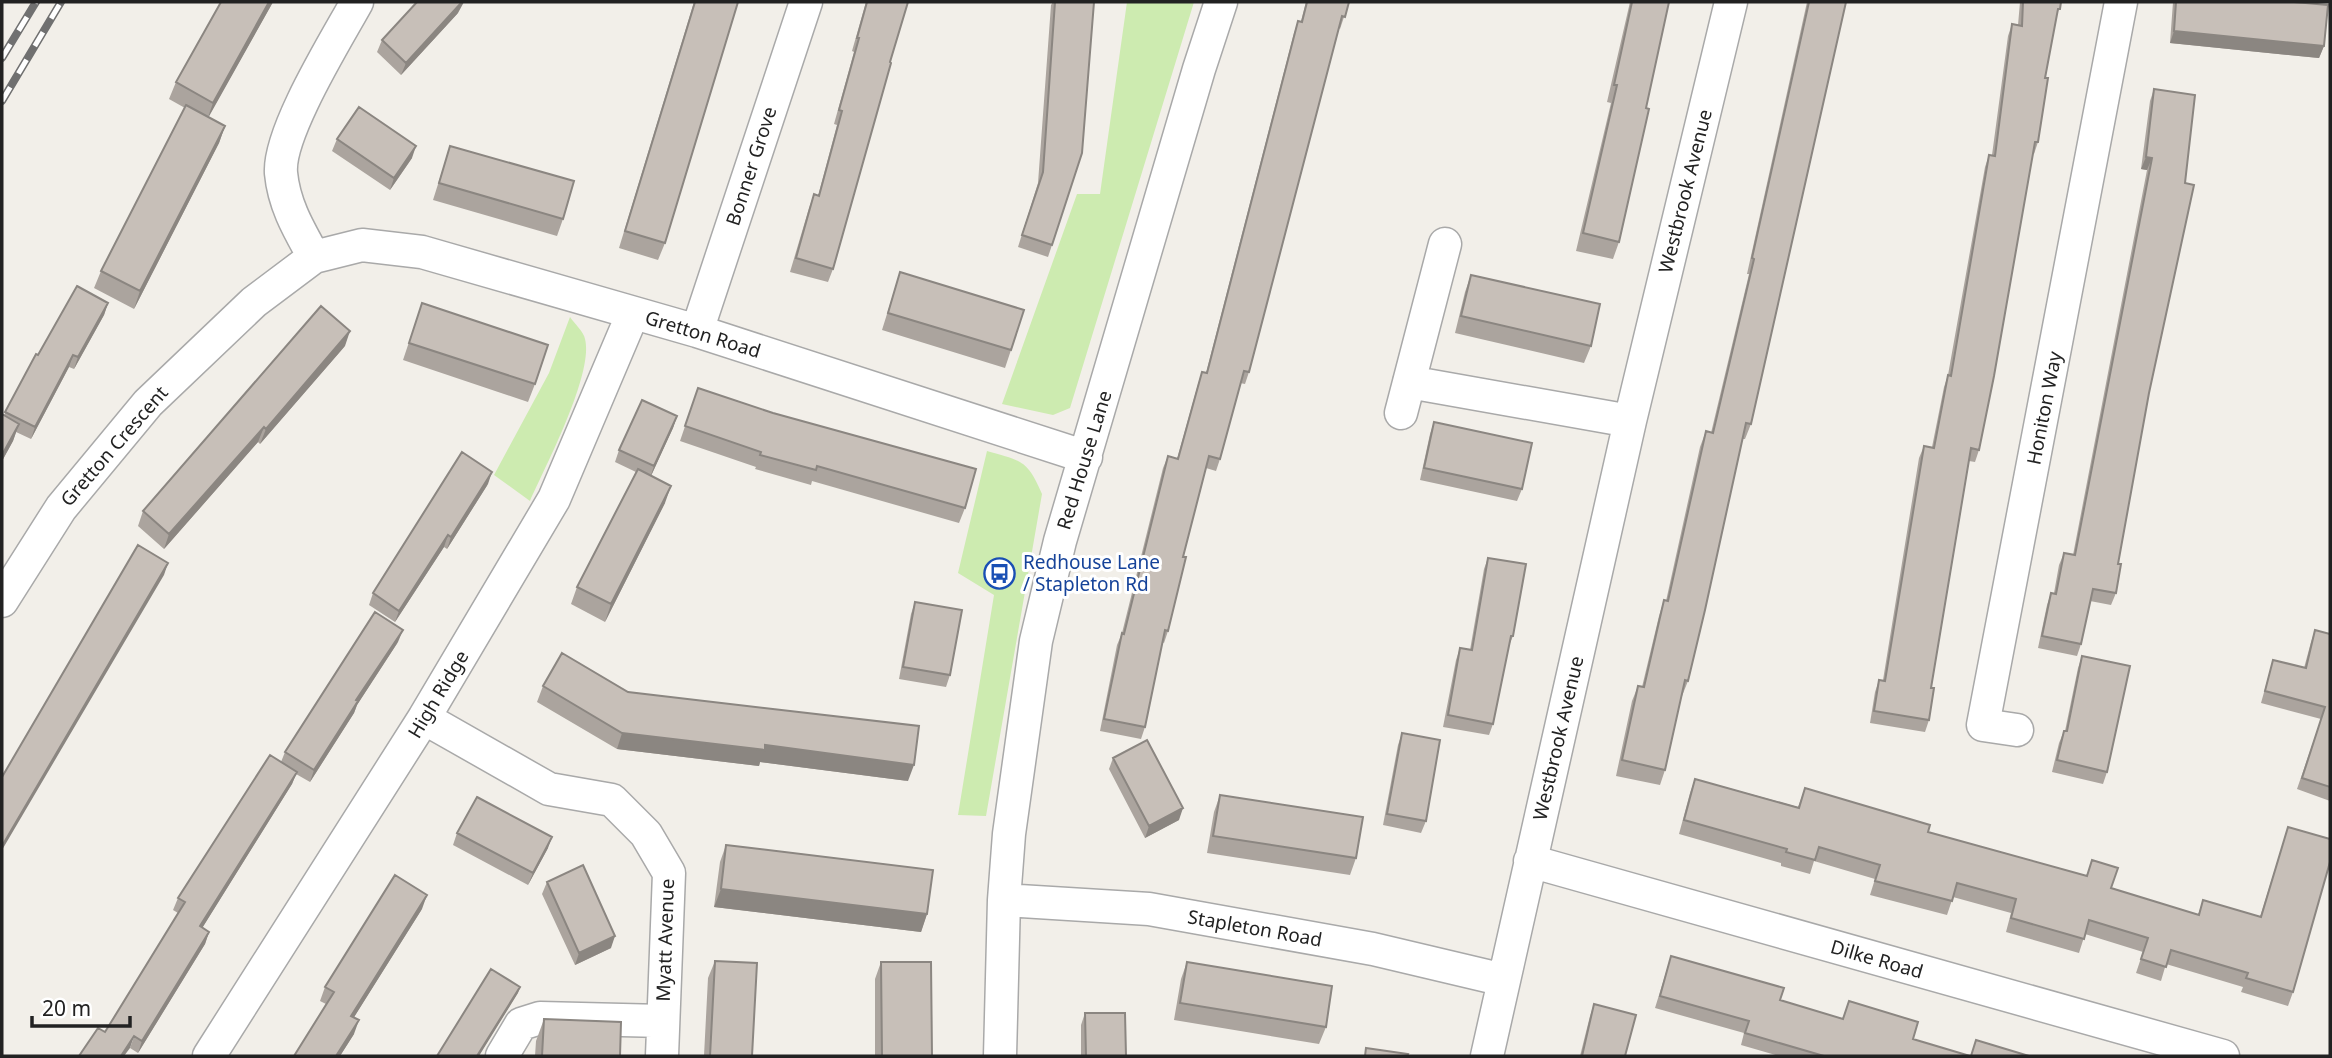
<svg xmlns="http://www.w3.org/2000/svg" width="2332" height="1058" font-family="'Noto Sans',sans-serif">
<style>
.grass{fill:#cdebb0}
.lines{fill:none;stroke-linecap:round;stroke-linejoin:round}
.minor-casing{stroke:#a9a9a9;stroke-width:35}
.minor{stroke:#fff;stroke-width:32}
.rail-casing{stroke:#707070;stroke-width:8}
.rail{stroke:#fff;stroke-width:5;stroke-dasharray:16;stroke-linecap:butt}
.wall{fill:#aba49e}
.shaded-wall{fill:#8b8681}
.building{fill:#c7bfb8;stroke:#8b8681;stroke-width:2}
.labels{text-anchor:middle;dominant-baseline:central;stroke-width:6;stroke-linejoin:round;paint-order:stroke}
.street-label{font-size:19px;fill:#222;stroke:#fff}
.transit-label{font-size:19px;fill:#164399;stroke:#fff;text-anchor:start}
</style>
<rect width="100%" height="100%" fill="#f2efe9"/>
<path class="grass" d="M1127,2H1194L1070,408L1053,415L1002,404L1077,194H1100Z
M570,317C574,323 584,332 585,339C594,374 545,467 530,501L494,475L549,373Z
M987,451C1021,461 1027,459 1042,494L986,816L958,815L994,595L958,573Z"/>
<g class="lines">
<defs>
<path id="minor" d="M314,257C299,230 284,205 281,173C278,133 336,40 357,2
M697,331L806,2
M1409,382L1630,421
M1401,413L1445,244
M2,601L61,508L148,403L254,302L314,257L362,245L422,252L697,331L1086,457
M424,718L549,789L612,800L646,834L669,873L662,1056
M2017,730L1983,725L2121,2
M1530,861L2223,1056
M1004,900L1149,909L1373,949L1504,980
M209,1056L424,718L554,499L633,313
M502,1056L521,1024L540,1018L663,1021
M1000,1056L1004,900L1009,834L1036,641L1060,541L1199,69L1221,2
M1487,1056L1630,421L1731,2"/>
</defs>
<use href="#minor" class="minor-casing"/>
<use href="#minor" class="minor"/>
<defs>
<path id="rail" d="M2,58L36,2
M2,101L61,2"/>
</defs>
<use href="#rail" class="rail-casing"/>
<use href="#rail" class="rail"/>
</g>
<path class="wall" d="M273,2L208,117L225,126L219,143L134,309L94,288L101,271L185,108L169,99L176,82Z
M694,2H738L665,243L658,260L619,248Z
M866,2H908L890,62L833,269L828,282L790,272L809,208L814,194L818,196L837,125L834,124L854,52L852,51Z
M1053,2H1094L1052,245L1048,257L1018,247L1038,183L1051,5Z
M1306,2H1349L1340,29L1339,28L1249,372L1245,384L1240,383L1220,459L1216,471L1206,468L1183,557L1168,631L1164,643L1162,642L1145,727L1141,739L1100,731L1117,645L1122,633L1163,468L1168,456L1177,459L1198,384L1202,372L1206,373L1294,33L1298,21H1301Z
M1630,2H1669L1646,108L1619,242L1613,259L1576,251L1611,103L1607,102Z
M1807,2H1846L1751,424L1745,439H1742L1688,681L1682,696H1681L1665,770L1660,785L1616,776L1632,701L1638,686L1642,687L1659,616L1664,600L1666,601L1700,447L1706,431L1711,433L1749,274H1747Z
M2020,2H2061L2055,21L2045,78L2038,142L2034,154H2033L1979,450L1975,462L1969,461L1931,688L1929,720L1925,732L1870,723L1875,692L1879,680H1883L1919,458L1924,446L1932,447L1944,387L1948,375L1985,167L1989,155H1992L2008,36L2012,24L2018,25Z
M2173,2H2294L2324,46L2319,58L2170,43Z
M458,13L401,75L377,52L382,40Z
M2154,89L2149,393L2118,564L2116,593L2111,605L2090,601L2081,644L2077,656L2038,648L2047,605L2051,593H2054L2059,565L2064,553L2073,555L2147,170L2141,169L2150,101Z
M337,139L412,158L390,190L332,151Z
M450,146L563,219L557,236L433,200Z
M900,272L1011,350L1005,368L882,330Z
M1471,275L1591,346L1584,363L1455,333L1465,292Z
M108,303L104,315L74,369L69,367L31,439L16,432L13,441L2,461V414L4,415L38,355Z
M422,303L535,384L528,402L403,360Z
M345,346L260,444L258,442L164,549L138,526L143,511Z
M698,388L965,508L959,523L812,481L811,485L755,469L756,467L680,441Z
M677,416L673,428L651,476L665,503L605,622L571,604L577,587L636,472L615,462L619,450Z
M1434,422L1522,489L1517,501L1420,480L1430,434Z
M488,484L447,549L444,547L395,622L369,605L373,593Z
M1488,558L1513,636L1508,648L1493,724L1489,735L1443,727L1456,660L1460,648L1470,650L1484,569Z
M915,602L950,675L946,687L899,679L911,614Z
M2315,630L2330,634V801L2297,789L2321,719L2261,703L2273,660L2304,668L2311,642Z
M398,642L357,705L354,713L310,782L296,774L292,784L202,928L209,932L205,944L138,1053L130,1048L178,913L173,910L178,898L281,762L285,752Z
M2082,656L2107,772L2103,784L2052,772L2059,743L2064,731H2065L2078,668Z
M543,686L628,692L908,781L760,762L759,766L617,749L537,702Z
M1402,733L1426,821L1421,833L1383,825L1398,745Z
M1113,758L1179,820L1145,838L1109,769Z
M1695,779L1798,807L1805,788L1928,832L2198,915L2203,900L2260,917L2288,827L2293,992L2288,1006L2241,992L2243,987L2166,964L2161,981L2136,973L2143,952L2085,934L2079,953L2006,932L2011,913L1953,897L1947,915L1870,895L1875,879L1814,861L1810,874L1781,866V863L1679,834L1690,793Z
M1220,795L1356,858L1350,875L1207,853L1214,812Z
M457,833L548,848L528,885L453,845Z
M726,845L927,914L921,932L714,907L720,862Z
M547,882L611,948L575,965L542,894Z
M422,909L354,1017V1034L340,1056H294L326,1004L320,1001L325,987Z
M1671,956L1780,1000L1843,1019L1849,1001L1913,1039L1970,1056H1779L1741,1045L1744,1033L1655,1008Z
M715,961L752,1056H704L708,978Z
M881,962L932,1056H875V979Z
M1187,962L1326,1027L1319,1044L1174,1020L1181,979Z
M1594,1004L1625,1056H1580L1590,1016Z
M1085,1013L1126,1056H1081V1025Z
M544,1019L620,1056H535L536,1041Z"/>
<path class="shaded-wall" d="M269,2H273L207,120L213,103Z
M462,2H464L458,13L401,75L406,63Z
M2174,31L2324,46L2319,58L2170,43Z
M225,126L219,143L134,309L140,291Z
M416,146L412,158L390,190L394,178Z
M2146,157L2152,158L2147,170L2141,169Z
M108,303L104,315L74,369L78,357Z
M350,331L345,346L260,444L266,429Z
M73,355L69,367L31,439L35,427Z
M677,416L673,428L650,478L654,466Z
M19,424L13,441L2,461V455Z
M264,427L258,442L164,549L169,534Z
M492,472L488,484L447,549L451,537Z
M671,486L665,503L605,622L611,604Z
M448,535L444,547L395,622L399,611Z
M168,563L164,575L2,850V846Z
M403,630L398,642L357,705L354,713L310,782L314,770L356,700Z
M622,733L765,745L914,765L908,781L760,762L759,766L617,749Z
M297,772L292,784L196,938L200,926Z
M1183,808L1179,820L1145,838L1149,826Z
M552,837L548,848L528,885L533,873Z
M721,889L927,914L921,932L714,907Z
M427,895L422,909L346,1030L351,1016Z
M209,932L205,944L138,1053L142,1041Z
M615,936L611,948L575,965L579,953Z
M520,987L518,993L479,1056H477Z
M359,1020L354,1034L340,1056H336Z
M134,1036L130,1048L124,1056H121Z"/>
<path class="building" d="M221,2H269L213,103L176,82Z
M417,2H462L406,63L382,40Z
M695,2H738L665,243L625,231Z
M867,2H908L890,62L891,63L833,269L796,258L814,194L819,196L842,111L839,110L859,38H857Z
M1055,2H1094L1082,153L1052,245L1022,235L1043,172Z
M1307,2H1349L1345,17L1342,16L1249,372L1244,371L1220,459L1209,456L1183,557H1186L1168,631L1165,630L1145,727L1104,719L1122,633L1124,634L1168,456L1178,459L1202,372L1207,373L1298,21L1302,22Z
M1632,2H1669L1646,108L1649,109L1619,242L1583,233L1617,85H1614Z
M1809,2H1846L1751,424L1746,423L1705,610L1688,681L1685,680L1665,770L1622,760L1638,686L1644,687L1664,600L1668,601L1706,431L1713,433L1754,259L1752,258Z
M2023,2H2061L2060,9H2058L2045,78H2048L2038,142H2035L1994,376L1979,450L1971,448L1931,688H1934L1929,720L1874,711L1879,680L1885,681L1924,446L1934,448L1948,375L1951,376L1989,155L1995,156L2012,24L2022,26Z
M2176,2H2294L2328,5L2324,46L2174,31Z
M2154,89L2195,95L2185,183L2194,185L2149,393L2118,564H2121L2116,593L2093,589L2081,644L2042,636L2051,593L2056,594L2064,553L2075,555L2152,158L2146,157Z
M186,105L225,126L140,291L101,271Z
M359,107L416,146L394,178L337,139Z
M450,146L574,181L563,219L439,183Z
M900,272L1024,310L1011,350L888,313Z
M1471,275L1600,304L1591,346L1461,316Z
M77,286L108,303L78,357L73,355L35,427L5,412L36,354L38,355Z
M422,303L548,345L535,384L409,343Z
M321,306L350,331L266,429L264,427L169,534L143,511Z
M698,388L773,413L976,469L965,508L817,466L816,470L760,455L761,452L685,426Z
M642,400L677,416L654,466L619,450Z
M2,414L19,424L2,455Z
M1434,422L1532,443L1522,489L1424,468Z
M462,452L492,472L451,537L448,535L399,611L373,593Z
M638,469L671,486L611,604L577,587Z
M138,545L168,563L2,846V777Z
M1488,558L1526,564L1513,636H1511L1493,724L1448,715L1460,648L1472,650Z
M915,602L962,610L950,675L903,667Z
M375,612L403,630L356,700L358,701L314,770L285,752Z
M2315,630L2330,634V787L2302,778L2325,707L2265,691L2273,660L2306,668Z
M562,653L628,692L919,726L914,765L765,745V750L622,733L543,686Z
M2082,656L2130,666L2107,772L2057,760L2064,731H2067Z
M1402,733L1440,740L1426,821L1387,814Z
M1147,740L1183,808L1149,826L1113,758Z
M270,755L297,772L200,926L209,932L142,1041L134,1036L121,1056H79L98,1028L105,1032L185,902L178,898Z
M1695,779L1799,808L1805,788L1930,825L1928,832L2087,876L2092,860L2118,868L2111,888L2199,915L2203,900L2261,917L2288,827L2330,839V862L2293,992L2246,978L2248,973L2171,950L2166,967L2141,959L2148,938L2089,920L2084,939L2011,918L2016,899L1957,883L1952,901L1875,881L1880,865L1819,847L1815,860L1786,852L1787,849L1684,820Z
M1220,795L1363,817L1356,858L1213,836Z
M477,797L552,837L533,873L457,833Z
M726,845L933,870L927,914L721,889Z
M583,865L615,936L579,953L547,882Z
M395,875L427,895L351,1016L359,1020L336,1056H294L334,992L325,987Z
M1671,956L1784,988L1780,1000L1843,1019L1849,1001L1918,1022L1913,1039L1970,1056H1824L1745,1033L1749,1021L1660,996Z
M715,961L757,963L752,1056H710Z
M881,962H931L932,1056H882Z
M1187,962L1332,986L1326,1027L1180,1003Z
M491,969L520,987L477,1056H437Z
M1594,1004L1636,1015L1625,1056H1582Z
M1085,1013H1125L1126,1056H1086Z
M544,1019L621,1022L620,1056H542Z
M1976,1040L2029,1056H1971Z
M1366,1048L1408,1054L1407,1056H1365Z"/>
<defs>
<symbol id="bus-ring" viewBox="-11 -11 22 22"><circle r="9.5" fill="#fff" stroke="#1a4fb4" stroke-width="1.5"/><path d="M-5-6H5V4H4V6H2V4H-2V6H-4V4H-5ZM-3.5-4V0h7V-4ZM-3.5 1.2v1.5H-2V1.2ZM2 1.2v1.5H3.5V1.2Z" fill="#1a4fb4"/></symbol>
</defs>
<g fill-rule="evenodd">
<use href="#bus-ring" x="982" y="556" width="35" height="35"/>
</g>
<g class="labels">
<g class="street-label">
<text transform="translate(751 166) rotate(-72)">Bonner Grove</text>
<text transform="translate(1685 191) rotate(-76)">Westbrook Avenue</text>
<text transform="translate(703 334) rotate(17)">Gretton Road</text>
<text transform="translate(2044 408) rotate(-79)">Honiton Way</text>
<text transform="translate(114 446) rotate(-49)">Gretton Crescent</text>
<text transform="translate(1084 460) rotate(-73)">Red House Lane</text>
<text transform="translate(438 694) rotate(-59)">High Ridge</text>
<text transform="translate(1558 738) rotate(-77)">Westbrook Avenue</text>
<text transform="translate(1255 928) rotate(10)">Stapleton Road</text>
<text transform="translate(665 940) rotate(-88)">Myatt Avenue</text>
<text transform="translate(1877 959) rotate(16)">Dilke Road</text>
</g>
<g class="transit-label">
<text x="1023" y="562">Redhouse Lane<tspan x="1023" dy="22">/ Stapleton Rd</tspan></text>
</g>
</g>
<rect width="2332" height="1058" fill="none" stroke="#222222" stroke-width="7"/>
<path d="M32 1016v10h98v-10" fill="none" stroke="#222222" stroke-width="3.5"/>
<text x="42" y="1016" font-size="21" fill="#222222" stroke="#ffffff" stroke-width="5" paint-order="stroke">20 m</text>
</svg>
